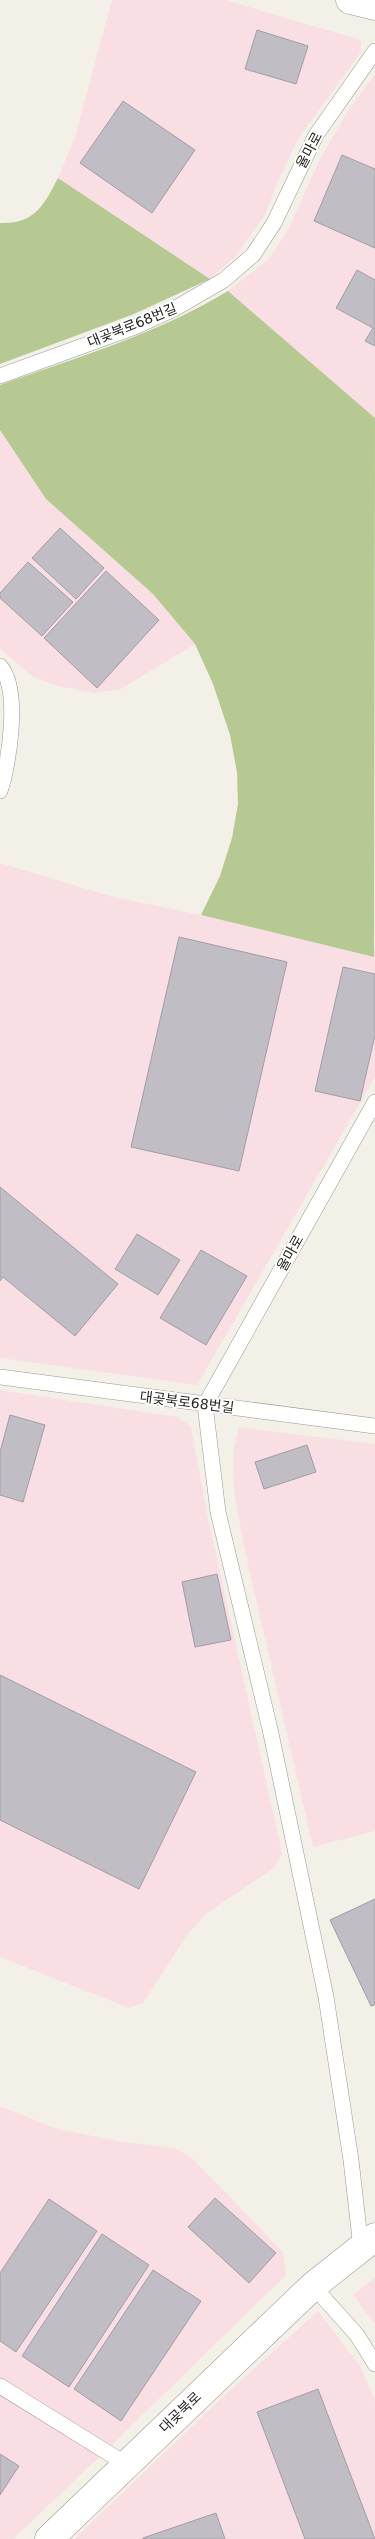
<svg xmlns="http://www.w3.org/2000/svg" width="375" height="2539" font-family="'DejaVu Sans','Noto Sans KR',sans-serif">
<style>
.industrial{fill:#f9dfe4}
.forest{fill:#b7c993}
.building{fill:#c1bdc4;stroke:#a19da4}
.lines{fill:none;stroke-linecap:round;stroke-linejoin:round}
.lane-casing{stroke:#9a9890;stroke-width:16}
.secondary-casing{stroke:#9a9890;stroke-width:29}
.lane{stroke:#fff;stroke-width:15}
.secondary{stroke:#fff;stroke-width:28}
.labels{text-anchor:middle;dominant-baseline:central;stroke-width:4;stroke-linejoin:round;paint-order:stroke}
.street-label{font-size:14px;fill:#262623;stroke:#fff}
</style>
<rect width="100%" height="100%" fill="#f3f0e8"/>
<path class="industrial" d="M112,0H225L361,40V52L298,139L278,181L265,215L236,256L210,279L58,178L75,137Z
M375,74V418L228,291L268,260L288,230L320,159L348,111Z
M0,430L46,499L153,594L195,644L121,689L95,693L58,686L33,677L0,649Z
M0,863L110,896L201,915L373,957L375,945V1077L197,1385L0,1358Z
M0,1390L177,1417L191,1427L208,1518L282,1853L275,1867L206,1914L187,1935L143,2003L129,2008L0,1957Z
M239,1427L375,1444V1831L313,1847L244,1547L234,1491L233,1453Z
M0,2106L58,2129L118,2141L175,2148L193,2159L283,2252L286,2275L115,2442L13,2539H0Z
M375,2278V2324L353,2295Z
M318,2311L360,2366L375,2401V2539H74L225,2395Z"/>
<path class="forest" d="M58,178L210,279L134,314L0,364V223C35,224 44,205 58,178Z
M228,291L375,418L374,957L201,915L220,876L232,838L238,804L237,772L230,735L213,684L195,644L153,594L46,499L0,430V385C78,357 157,334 228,291Z"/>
<path class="building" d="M257,30L308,46L296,84L245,69Z
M123,101L195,150L152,213L80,163Z
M342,155L375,169V248L314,221Z
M357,270L375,280V346L365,341L373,328L336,308Z
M60,528L104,568L76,599L32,558Z
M28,562L73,602L42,636L0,598V593Z
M106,571L159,620L97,688L44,638Z
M179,937L287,962L239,1171L131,1147Z
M343,967L375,974V1035L360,1101L315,1091Z
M0,1187L118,1284L75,1336L3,1277L0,1281Z
M137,1234L180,1260L158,1295L115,1269Z
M201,1250L247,1276L206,1345L160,1318Z
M10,1415L45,1425L23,1502L0,1495V1452Z
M307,1445L316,1472L264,1489L255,1462Z
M217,1574L231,1640L195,1647L182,1582Z
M0,1675L196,1772L139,1889L0,1820Z
M375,1899V2005L371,2006L330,1920Z
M215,2198L276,2253L249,2283L188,2227Z
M49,2199L97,2231L16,2352L0,2341V2273Z
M102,2234L149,2265L69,2387L22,2356Z
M153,2270L201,2301L121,2421L74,2389Z
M318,2389L375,2539H305L257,2412Z
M0,2454L19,2466L0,2495Z
M216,2513L225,2539H143V2538Z"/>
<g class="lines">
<defs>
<path id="lane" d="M0,376L135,327L174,309L224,280L253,255L274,223L316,135L375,51
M0,666C21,689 9,764 0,791
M0,1377L375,1426
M361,2248L351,2160L326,1997L270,1729L218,1512L205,1405L375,1102
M313,2286L357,2335L375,2364
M0,2386L126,2464"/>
<path id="secondary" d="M350,0L375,6
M49,2539L313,2286L375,2237"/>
</defs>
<use href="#lane" class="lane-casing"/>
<use href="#secondary" class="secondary-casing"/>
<use href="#lane" class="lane"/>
<use href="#secondary" class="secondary"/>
</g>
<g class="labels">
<g class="street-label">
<text transform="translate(309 150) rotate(-62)">율마로</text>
<text transform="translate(132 325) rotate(-22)">대곶북로68번길</text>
<text transform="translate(290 1253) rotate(-61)">율마로</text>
<text transform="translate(187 1402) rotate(7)">대곶북로68번길</text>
<text transform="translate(180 2412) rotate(-44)">대곶북로</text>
</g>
</g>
</svg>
